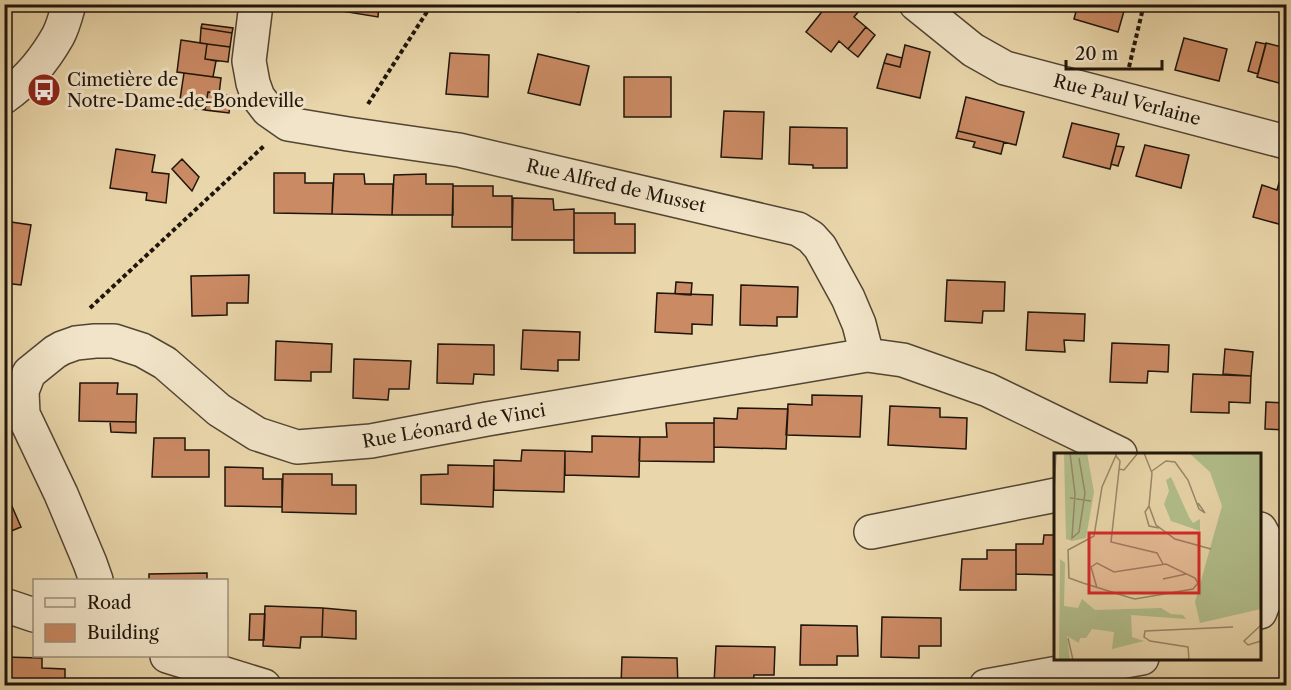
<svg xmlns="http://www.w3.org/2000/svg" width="1291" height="690" font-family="'Libre Caslon Text',serif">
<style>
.building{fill:#ca8a64;stroke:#1f150a;stroke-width:1.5}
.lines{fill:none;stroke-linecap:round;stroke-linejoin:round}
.street-casing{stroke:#524532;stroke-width:36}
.path{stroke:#1f150a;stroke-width:4;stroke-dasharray:4.5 3;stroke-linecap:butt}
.street{stroke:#f1e4c8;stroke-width:33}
.labels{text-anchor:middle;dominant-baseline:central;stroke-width:6;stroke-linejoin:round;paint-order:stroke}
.poi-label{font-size:18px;fill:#1f150a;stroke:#f1e4c8;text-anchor:start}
.street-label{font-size:18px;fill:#1f150a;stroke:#f1e4c8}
.inset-road{fill:none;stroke:#98896a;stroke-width:1.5}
.view{fill:#d62828;fill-opacity:0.15;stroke:#d62828;stroke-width:3}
.inset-edge{fill:none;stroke:#1f150a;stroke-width:3}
</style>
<rect width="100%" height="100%" fill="#e9d6aa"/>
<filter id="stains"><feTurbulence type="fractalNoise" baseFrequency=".00333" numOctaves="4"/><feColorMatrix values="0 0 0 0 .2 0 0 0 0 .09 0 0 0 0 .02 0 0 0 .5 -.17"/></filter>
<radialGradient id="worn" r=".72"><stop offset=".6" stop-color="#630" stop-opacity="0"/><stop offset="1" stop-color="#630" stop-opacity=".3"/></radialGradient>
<path class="building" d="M336,4H379L378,17L335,10Z
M541,4H580L579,12L541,6Z
M828,4H865L854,17L866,27L848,49L839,41L831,52L806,32Z
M1078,4H1126L1118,32L1074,19Z
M202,24L233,28L232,33L201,28Z
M866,27L875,35L858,57L848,49Z
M201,28L232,33L230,47L200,43Z
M1184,38L1227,49L1219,81L1175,70Z
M181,40L207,44L205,59L216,61L213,77L177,72Z
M1256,42L1266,44L1258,74L1248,71Z
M1266,43L1286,48V85L1257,77Z
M207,44L230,47L228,62L205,59Z
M905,45L930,52L920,98L877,88L884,63L900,67Z
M450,53L489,55L488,97L446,94Z
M538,54L589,66L580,105L528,93Z
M887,54L902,58L900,67L884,63Z
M184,73L221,78L219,94L208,92L205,110L179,106Z
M624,77H671V117H624Z
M208,92L231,96L229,113L205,110Z
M966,97L1024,112L1016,145L958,131Z
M724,111L764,112L762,159L721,157Z
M1072,123L1119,134L1110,169L1063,157Z
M790,127L847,128V168H813V165L789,164Z
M958,131L1004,142L1001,154L973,147L975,142L956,138Z
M1145,145L1189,155L1181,188L1136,176Z
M1116,146L1124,147L1118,166L1111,164Z
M116,149L155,155L152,172L169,174L166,203L146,200L147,193L110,188Z
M182,159L199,177L192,191L172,169Z
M274,173H305V183H333L332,214L274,213Z
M334,174H364L365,184H393L392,215L332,214Z
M426,174V184H453V215H392L394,175Z
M1279,183L1286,185V226L1253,217L1262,185L1277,190Z
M453,186H493V196H512V227H452Z
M513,198L553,199L554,210L574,209V240H512Z
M574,213H615V224H635V253H574Z
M4,221L31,225L21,285L4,283Z
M249,275L248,303H227V315L192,316L191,276Z
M947,280L1005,282L1004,311H983L982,323L945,321Z
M676,282L692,283L691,295L675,294Z
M741,285L798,287L797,317H777V326L740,325Z
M657,293L713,295L712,325L692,324V334L655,332Z
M1028,312L1085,314L1084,341L1064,340L1065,352L1026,350Z
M523,330L580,332L579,360H558V371L521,369Z
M276,341L332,344L331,372H311V381L275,380Z
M1112,343L1169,345L1168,372L1148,371L1147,383L1110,382Z
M438,344L494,345V375L474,374L473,384L437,383Z
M1225,349L1253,352L1251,376L1223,374Z
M354,359L411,361L409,389H389L388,400L353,398Z
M1193,374L1251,376L1250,403L1229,402V413L1191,412Z
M80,383H118L117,394H137L136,422L79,421Z
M812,395L862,396L860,437L786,435L788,404L812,405Z
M1266,402L1286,403V430L1265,429Z
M890,406L940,408V417L967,418L966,449L888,445Z
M738,408L788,409L786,449L714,447V418L737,419Z
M110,422H136V433L111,432Z
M666,423H714V462L639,461L640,437H667Z
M592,436L640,437L639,477L565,475V451L592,452Z
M154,438H185V450H209V477H152Z
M522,450L565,451L564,492L494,490V460L521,461Z
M448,465L494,466L493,507L421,504V475L448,474Z
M225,467L263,468V479H282V507L225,506Z
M283,474H332V485H356V514L282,512Z
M4,488L21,527L4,534Z
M1044,535H1056V575L1016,574V544H1043Z
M987,550H1016V590H960L962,559H987Z
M207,573V580H149V574Z
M265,606L323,608L322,637H301L300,648L263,646Z
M323,608L356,611V639L322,637Z
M250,614H265L264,640H249Z
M882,617L941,618V646H919V658L881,657Z
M801,625L857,626L858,656H837V665H800Z
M716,646L775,647L774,675H754L753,685L714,684Z
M4,657L42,658V668L65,669V686H4Z
M622,657L677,658L678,686H621Z
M516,679L570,680V686H515Z"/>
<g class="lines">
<defs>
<path id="street" d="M256,4L249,61L253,83L258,97L268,110L288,124L348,134L459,150L798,229L811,237L820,247L848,298L859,324L867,355
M916,4L973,50L1005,68L1286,142
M4,97C26,82 45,59 58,36C63,27 66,15 69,4
M1260,529C1280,564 1274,576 1260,612
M871,532L1056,495
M96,580L90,563L61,494L23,414L22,391L29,373L55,352L62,348L76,343L95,341H114L142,350L165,363L219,410L257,434L297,447L371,441L487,419L867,355L903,360L988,390L1120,454
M4,605L34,615
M167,656L264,686
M986,686L1142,658"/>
</defs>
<use href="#street" class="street-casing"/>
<path class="path" d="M1129,67L1144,4
M368,104L432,4
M90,308L265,145"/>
<use href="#street" class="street"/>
</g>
<defs>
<symbol id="bus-disc" viewBox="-11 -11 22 22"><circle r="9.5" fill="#8f2418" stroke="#f1e4c8"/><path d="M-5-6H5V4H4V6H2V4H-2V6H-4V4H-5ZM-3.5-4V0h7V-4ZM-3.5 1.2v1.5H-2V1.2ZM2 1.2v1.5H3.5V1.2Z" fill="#fff"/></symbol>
</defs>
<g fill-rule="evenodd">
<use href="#bus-disc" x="25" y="71" width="38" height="38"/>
</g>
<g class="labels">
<g class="poi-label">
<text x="67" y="80">Cimetière de<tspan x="67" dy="21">Notre-Dame-de-Bondeville</tspan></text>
</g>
<g class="street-label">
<text transform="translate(1127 100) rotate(15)">Rue Paul Verlaine</text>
<text transform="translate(616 186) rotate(13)">Rue Alfred de Musset</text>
<text transform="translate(454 426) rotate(-10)">Rue Léonard de Vinci</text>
</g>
</g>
<g transform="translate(1054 453)">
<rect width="207" height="207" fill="#e9d6aa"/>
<path d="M10,0H33L40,39L32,85L18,88L12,86ZM135,0H207V156L146,170L141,149L168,53L156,19ZM117,24L135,64L139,70L146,66V78L117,68L110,51L115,38L112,27ZM6,106L11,110L10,153L24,155L28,146L41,157L107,155L117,161L129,162L132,166L77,162L78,184L90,188L58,196L60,179L38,176L32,185H26L25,190L13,183L16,207H5Z" fill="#b2bf8c"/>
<path class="inset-road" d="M16,0L21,41L18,85L25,79L31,40L25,5M90,0L98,20L95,53L102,72L121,86L157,96M62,3L66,8L57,89L103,100L109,111M65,16L70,17L84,0M98,18L112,8L121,9L134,27L145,56L151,60L144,50M0,38L2,0M16,45L37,48M95,53L91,59L95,73L105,75M109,126L132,121M43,135L37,114L43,110L60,119L112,111L141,125L144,130L139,136L81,146L77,145L29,130L15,125L14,97L40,83L48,34L63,0M206,173L190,188L194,192L207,188M14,185L19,207M135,207L134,194L96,188L90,184L91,178L179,174"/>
<path class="view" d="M35,80H145V140H35Z"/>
<rect width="207" height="207" class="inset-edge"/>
</g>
<rect width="1291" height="690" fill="none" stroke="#e9d6aa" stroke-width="24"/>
<rect x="6" y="6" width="1279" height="678" fill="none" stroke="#1f150a" stroke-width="3"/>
<rect x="12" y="12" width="1267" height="666" fill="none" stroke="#1f150a" stroke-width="1.5"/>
<rect x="33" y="579" width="195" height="78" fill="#f1e4c8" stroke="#9d917c" stroke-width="1.5"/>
<rect x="45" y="598" width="30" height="9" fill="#f1e4c8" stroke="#9d917c" stroke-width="1.5"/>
<text x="87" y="609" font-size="18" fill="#1f150a">Road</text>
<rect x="45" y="624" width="30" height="18" fill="#ca8a64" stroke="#9d917c" stroke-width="1.5"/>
<text x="87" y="639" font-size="18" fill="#1f150a">Building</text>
<path d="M1066 60v9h96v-9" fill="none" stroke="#1f150a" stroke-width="3"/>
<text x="1075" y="60" font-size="18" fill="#1f150a" stroke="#f1e4c8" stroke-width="4.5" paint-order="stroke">20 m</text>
<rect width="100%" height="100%" filter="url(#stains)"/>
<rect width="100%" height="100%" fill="url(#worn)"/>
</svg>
